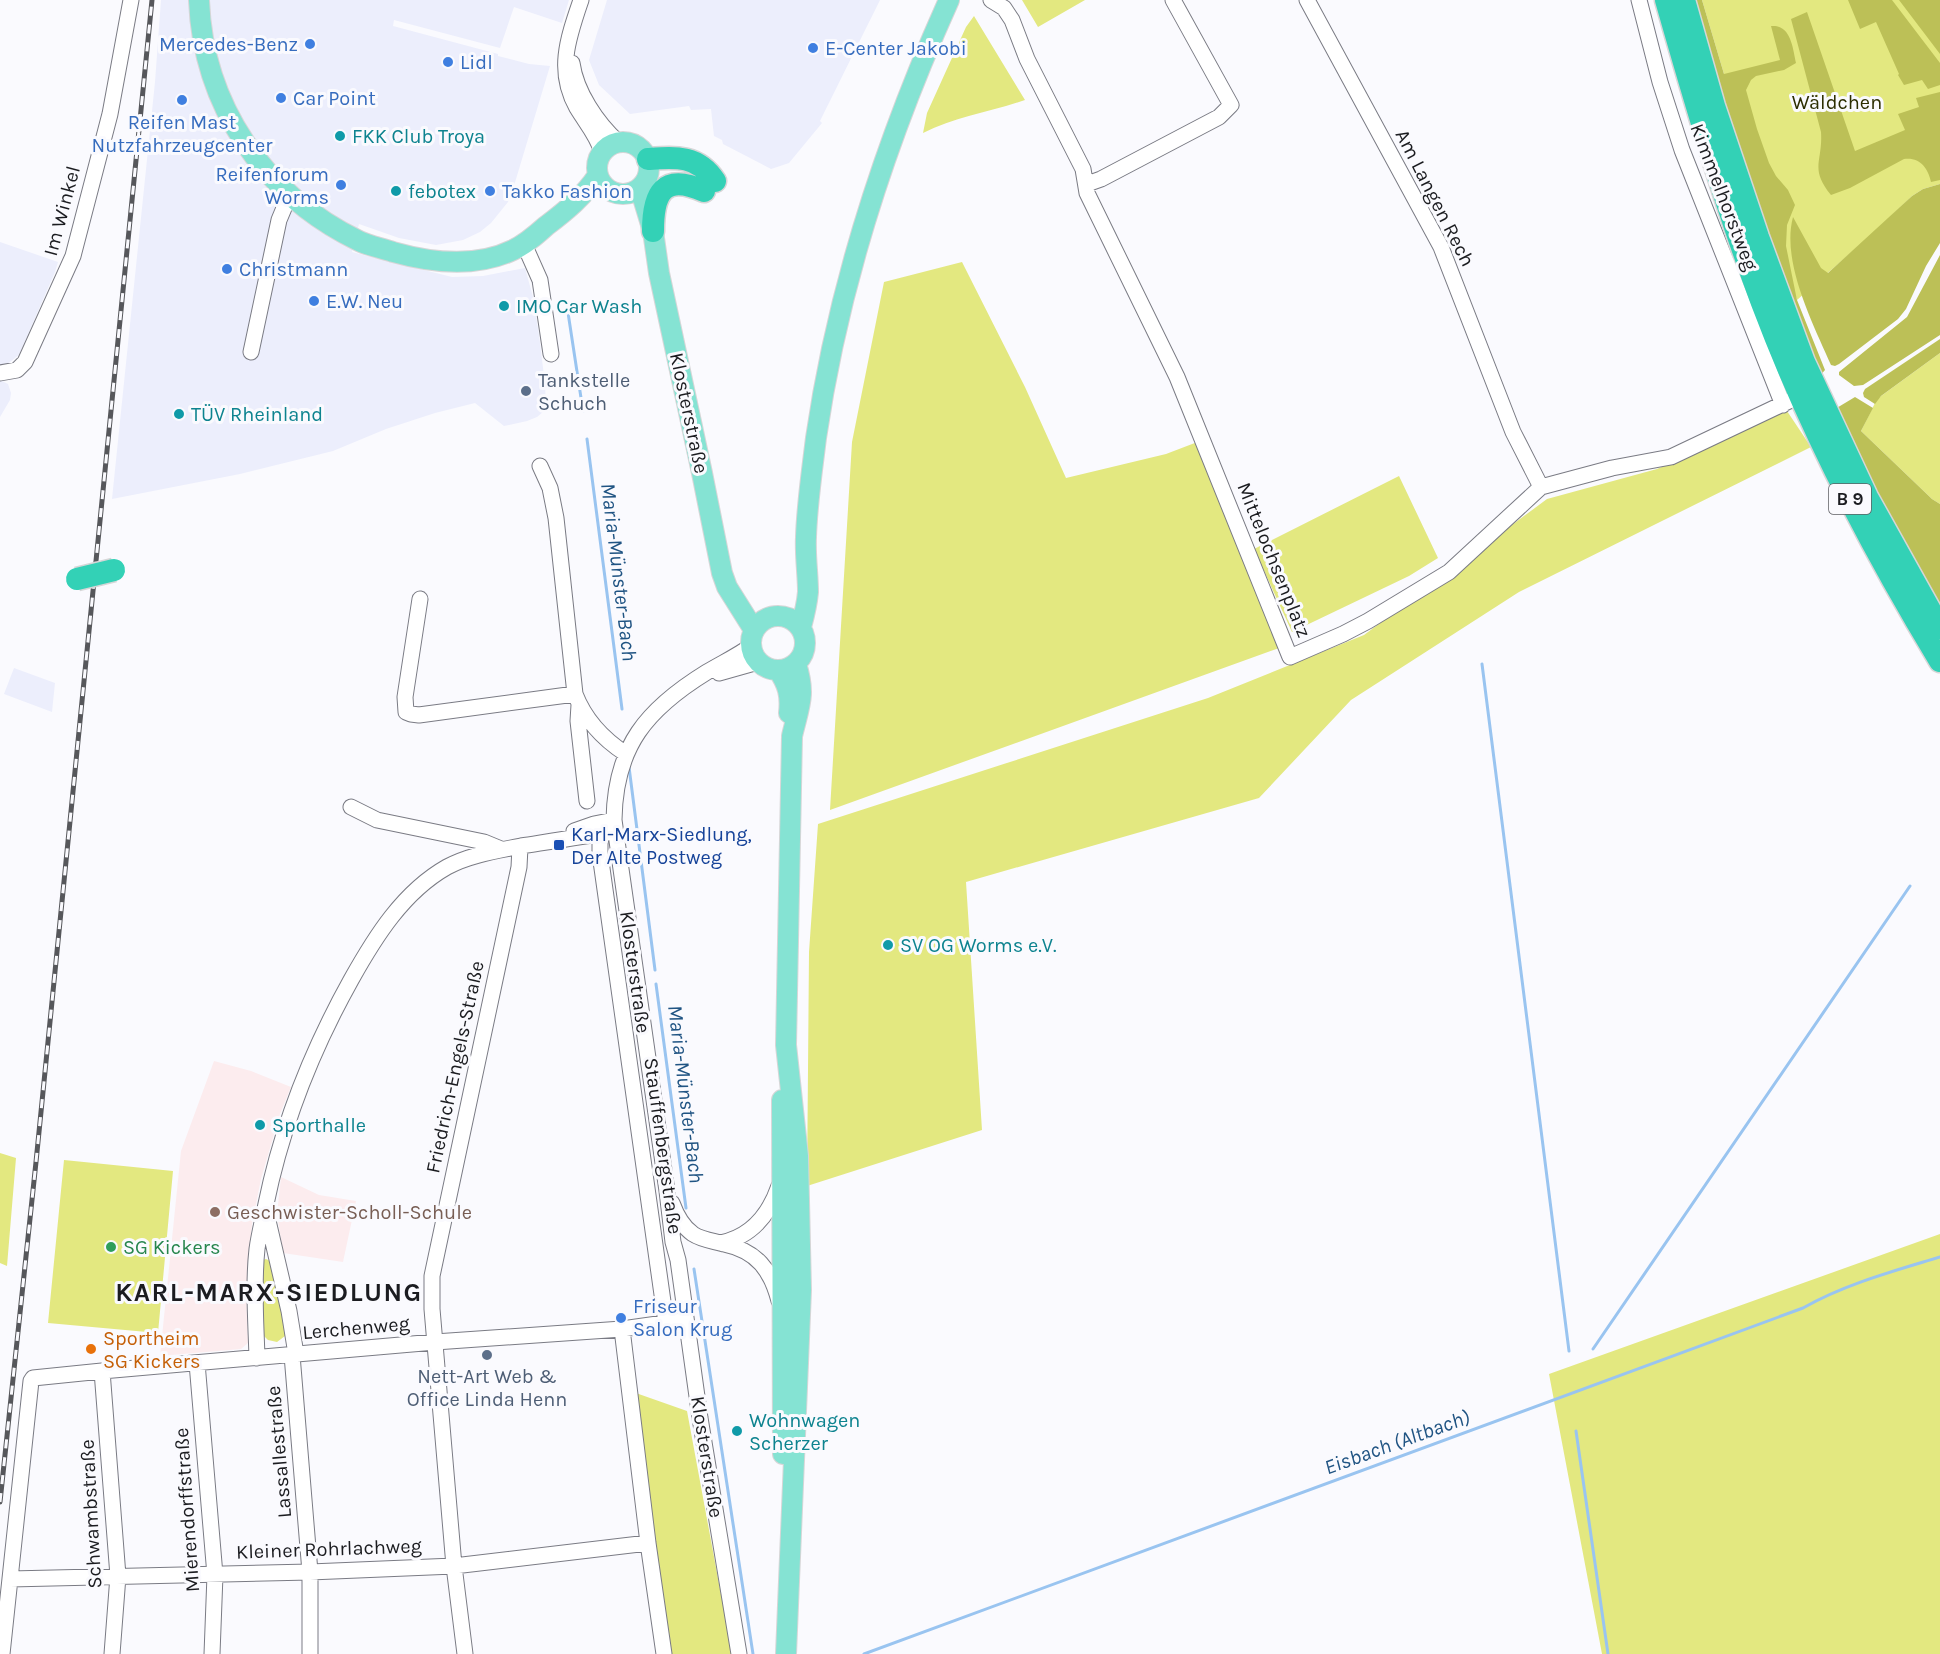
<svg xmlns="http://www.w3.org/2000/svg" width="1940" height="1654" font-family="Karla,sans-serif">
<style>
.built{fill:#eceefc}
.education{fill:#fcecee}
.green{fill:#e3e880}
.forest{fill:#bcc057}
.lines{fill:none;stroke-linecap:round;stroke-linejoin:round}
.stream{stroke:#99c4f0;stroke-width:3}
.minor-casing{stroke:#7a7b84;stroke-width:17}
.major-casing{stroke:#d6d6d7;stroke-width:22}
.highway-casing{stroke:#d6d6d7;stroke-width:25}
.minor{stroke:#fff;stroke-width:15}
.major{stroke:#85e3d3;stroke-width:20}
.highway{stroke:#33d1b6;stroke-width:22}
.rail-casing{stroke:#56575b;stroke-width:5}
.rail{stroke:#fafafe;stroke-width:3;stroke-dasharray:9;stroke-linecap:butt}
.highway-bridge-casing{stroke:#d6d6d7;stroke-width:25;stroke-linecap:butt}
.highway-bridge{stroke:#33d1b6;stroke-width:22}
.shop-dot{fill:#3f7fe0;stroke:#fafafe;stroke-width:2}
.culture-dot{fill:#0f9aa8;stroke:#fafafe;stroke-width:2}
.service-dot{fill:#5c6f8a;stroke:#fafafe;stroke-width:2}
.transit-dot{fill:#1a4fb4;stroke:#fafafe;stroke-width:2}
.education-dot{fill:#8d6e63;stroke:#fafafe;stroke-width:2}
.leisure-dot{fill:#2e9e5b;stroke:#fafafe;stroke-width:2}
.food-dot{fill:#e8710a;stroke:#fafafe;stroke-width:2}
.labels{text-anchor:middle;dominant-baseline:central;stroke-width:6;stroke-linejoin:round;paint-order:stroke}
.shield{fill:#fafafe;stroke:#5e5f63;stroke-width:1.5}
.shield-label{font-size:18px;font-weight:bold;fill:#1b1c20}
.shop-label{font-size:20px;fill:#366cbe;stroke:#fafafe;text-anchor:start}
.park-label{font-size:20px;fill:#2c2d00;stroke:#fafafe}
.culture-label{font-size:20px;fill:#0d838f;stroke:#fafafe;text-anchor:start}
.street-label{font-size:20px;fill:#1b1c20;stroke:#fafafe}
.service-label{font-size:20px;fill:#4e5e75;stroke:#fafafe;text-anchor:start}
.transit-label{font-size:20px;fill:#164399;stroke:#fafafe;text-anchor:start}
.education-label{font-size:20px;fill:#785e54;stroke:#fafafe;text-anchor:start}
.leisure-label{font-size:20px;fill:#27864d;stroke:#fafafe;text-anchor:start}
.food-label{font-size:20px;fill:#c56008;stroke:#fafafe;text-anchor:start}
.water-label{font-size:21px;font-style:italic;fill:#205483;stroke:#fafafe}
.district-label{font-size:26px;font-weight:bold;letter-spacing:1.5px;fill:#1b1c20;stroke:#fafafe}
</style>
<rect width="100%" height="100%" fill="#fafafe"/>
<path class="built" d="M161,0H569L562,23L514,7L500,48L394,20L393,26L498,54V56L529,64L550,66L513,189L508,202L491,223L480,232L463,240L436,245L399,238L359,224L352,252L452,277L483,276L525,268L533,297L539,335L545,384L546,406L543,412L537,417L527,421L504,426L475,403L435,413L386,429L333,451L240,474L112,499L155,82Z
M607,0H880L820,121L822,123L789,163L771,169L723,144L722,140L714,136L711,109L691,110L689,106L630,114L599,85L589,60Z
M0,242L58,262L55,272L19,355L6,365L0,380L8,384L11,393L10,400L0,417Z
M14,668L55,683L52,712L4,694Z"/>
<path class="education" d="M214,1061L251,1071L291,1087L280,1114L261,1179L252,1224L246,1292L248,1343L241,1349L160,1356L181,1151Z
M281,1177L319,1195L356,1201L343,1262L283,1253L277,1214Z"/>
<path class="green" d="M1022,0H1085L1038,27Z
M1702,0H1940V184L1923,189L1912,196L1871,235L1797,300L1724,74Z
M974,16L1025,100C991,112 955,117 923,133L927,113L966,27Z
M962,262L1025,387L1066,478L1166,454L1200,441L1282,647L830,810L852,442L884,282Z
M1940,353V504L1932,499L1861,431L1877,399Z
M1783,405L1811,447L1519,592L1351,700L1259,798L966,882L982,1130L807,1186L809,952L818,824L1208,698L1364,635L1547,499L1657,469L1707,447Z
M1399,476L1438,558L1409,576L1292,632L1254,549Z
M0,1153L16,1158L7,1266L0,1263Z
M64,1160L173,1171L158,1333L48,1323Z
M1940,1234V1654H1602L1549,1374Z
M266,1259L270,1261L286,1329L285,1336L277,1342L268,1340L262,1334L263,1260Z
M633,1392L687,1411L732,1654H668Z"/>
<path class="forest" d="M1692,0H1702L1724,74L1780,60L1771,26C1791,24 1793,49 1796,63L1784,70L1756,76L1751,80L1746,90L1757,129L1769,163L1776,176L1788,190L1795,205L1787,225L1786,246L1797,300L1825,370L1818,378L1782,286Z
M1848,0H1892L1940,63V85L1928,89L1922,80L1904,85L1898,75L1899,74L1876,22L1860,29Z
M1899,0H1940V54Z
M1807,12L1855,151L1905,130L1898,114L1919,107L1916,98L1940,92V180L1931,182C1928,168 1920,157 1904,159L1850,188L1831,195C1809,168 1823,162 1821,132L1791,19Z
M1940,184V243L1926,266L1906,309L1898,319L1839,364L1835,366L1831,365C1813,324 1781,262 1793,217L1821,268L1828,273L1912,196L1923,189Z
M1940,255V335L1863,385L1854,386L1839,375V372L1907,317Z
M1940,339V353L1881,396L1875,404L1864,397L1863,393L1865,389Z
M1855,397L1873,408L1861,431L1932,499L1940,504V615L1926,591L1835,409Z"/>
<g class="lines">
<path class="stream" d="M567,306L583,411
M587,439L622,709
M1482,664L1569,1351
M629,767L655,970
M656,984L686,1208
M694,1269L753,1654
M1593,1349L1910,886
M1576,1431L1608,1654
M864,1654L1803,1308C1845,1284 1894,1271 1940,1257"/>
<defs>
<path id="minor" d="M581,0C568,38 556,71 577,108C586,123 597,135 602,152
M991,0L1004,8L1012,20L1027,59L1083,169L1087,193L1177,377L1290,657L1343,634L1368,621L1449,572L1541,487L1612,468L1671,457L1789,401
M1307,0L1441,247L1513,432L1541,487
M1639,0L1660,82L1682,150L1783,405
M572,63C576,92 597,123 618,142
M1087,184L1101,179L1219,117L1231,105L1173,0
M524,244L540,280L551,354
M251,352L279,220L289,196
M0,373L17,370L25,362L73,256L110,114L131,0
M540,466L550,488L556,518L575,694C585,720 603,739 626,754
M420,599L405,697L406,712L411,714L419,715L575,694
M719,673L758,662
M579,705L578,721L587,801
M351,807L377,820L484,842L501,849
M574,831L594,824L614,820
M600,834V854L666,1323
M672,1203C676,1214 683,1227 693,1234C702,1240 714,1241 724,1244C757,1251 771,1270 779,1301
M266,1212L289,1311L296,1354
M720,1243C751,1237 769,1215 779,1186
M622,1329L648,1543L664,1654
M292,1355L310,1572V1654
M257,1358C256,1322 253,1285 257,1249C259,1234 263,1219 266,1204C282,1126 312,1050 351,980C375,937 403,892 447,867C469,855 496,851 521,846C553,841 583,836 615,832
M197,1363L215,1575L212,1654
M102,1371L118,1576L112,1654
M10,1579L310,1572L454,1566L648,1543
M2,1654L31,1381L33,1378L102,1371L435,1342L622,1329L686,1320
M465,1654L454,1566L432,1309V1276L519,867L520,847
M739,1654L700,1418L678,1260L673,1242L667,1191L614,820C615,746 647,709 707,672C722,663 737,656 751,646"/>
<path id="major" d="M199,0C203,105 264,195 359,241C369,246 382,248 393,252C432,263 476,268 513,250C526,244 536,235 546,226C566,211 584,196 598,175
M597 168a26 26 0 1 1 52 0a26 26 0 1 1-52 0Z
M640,188L653,231L659,273L702,473L722,573L727,587L754,630
M751 643a27 27 0 1 1 54 0a27 27 0 1 1-54 0Z
M801,627C804,616 807,604 808,592C808,574 805,556 806,537C807,504 812,471 816,438C838,286 886,140 949,0
M778,670C788,684 791,696 789,713
M782,1100L783,1454
M786,1654L801,1290L798,1156L786,1045L792,736C799,706 806,695 796,664"/>
<path id="highway" d="M1666,0C1695,102 1725,204 1762,303C1809,428 1871,547 1940,661
M1684,0L1714,106L1758,237L1804,362L1867,497L1940,628
M648,159C676,157 698,155 715,181
M653,231C653,193 663,173 704,191"/>
</defs>
<use href="#minor" class="minor-casing"/>
<use href="#major" class="major-casing"/>
<use href="#highway" class="highway-casing"/>
<use href="#minor" class="minor"/>
<use href="#major" class="major"/>
<use href="#highway" class="highway"/>
<defs>
<path id="rail" d="M0,1502L36,1162L152,0"/>
</defs>
<use href="#rail" class="rail-casing"/>
<use href="#rail" class="rail"/>
<defs>
<path id="highway-bridge" d="M77,579L114,570"/>
</defs>
<use href="#highway-bridge" class="highway-bridge-casing"/>
<use href="#highway-bridge" class="highway-bridge"/>
</g>
<g class="shop-dot">
<circle cx="310" cy="44" r="6"/>
<circle cx="813" cy="48" r="6"/>
<circle cx="448" cy="62" r="6"/>
<circle cx="281" cy="98" r="6"/>
<circle cx="182" cy="100" r="6"/>
<circle cx="341" cy="185" r="6"/>
<circle cx="490" cy="191" r="6"/>
<circle cx="227" cy="269" r="6"/>
<circle cx="314" cy="301" r="6"/>
<circle cx="621" cy="1318" r="6"/>
</g>
<g class="culture-dot">
<circle cx="340" cy="136" r="6"/>
<circle cx="396" cy="191" r="6"/>
<circle cx="504" cy="306" r="6"/>
<circle cx="179" cy="414" r="6"/>
<circle cx="888" cy="945" r="6"/>
<circle cx="260" cy="1125" r="6"/>
<circle cx="737" cy="1431" r="6"/>
</g>
<g class="service-dot">
<circle cx="526" cy="391" r="6"/>
<circle cx="487" cy="1355" r="6"/>
</g>
<rect class="transit-dot" x="553" y="839" width="12" height="12" rx="3"/>
<circle class="education-dot" cx="215" cy="1212" r="6"/>
<circle class="leisure-dot" cx="111" cy="1247" r="6"/>
<circle class="food-dot" cx="91" cy="1349" r="6"/>
<g class="labels">
<rect class="shield" x="1829" y="484" width="42" height="30" rx="4.5"/>
<g class="shield-label">
<text x="1850" y="499">B 9</text>
</g>
<g class="shop-label">
<text x="298" y="44" text-anchor="end">Mercedes-Benz</text>
<text x="825" y="48">E-Center Jakobi</text>
<text x="460" y="62">Lidl</text>
<text x="293" y="98">Car Point</text>
<text x="182" y="122" text-anchor="middle">Reifen Mast<tspan x="182" dy="23">Nutzfahrzeugcenter</tspan></text>
<text x="329" y="174" text-anchor="end">Reifenforum<tspan x="329" dy="23">Worms</tspan></text>
<text x="502" y="191">Takko Fashion</text>
<text x="239" y="269">Christmann</text>
<text x="326" y="301">E.W. Neu</text>
<text x="633" y="1306">Friseur<tspan x="633" dy="23">Salon Krug</tspan></text>
</g>
<g class="park-label">
<text x="1837" y="102">Wäldchen</text>
</g>
<g class="culture-label">
<text x="352" y="136">FKK Club Troya</text>
<text x="408" y="191">febotex</text>
<text x="516" y="306">IMO Car Wash</text>
<text x="191" y="414">TÜV Rheinland</text>
<text x="900" y="945">SV OG Worms e.V.</text>
<text x="272" y="1125">Sporthalle</text>
<text x="749" y="1420">Wohnwagen<tspan x="749" dy="23">Scherzer</tspan></text>
</g>
<g class="street-label">
<text transform="translate(1724 197) rotate(69)">Kimmelhorstweg</text>
<text transform="translate(1435 198) rotate(63)">Am Langen Rech</text>
<text transform="translate(62 211) rotate(-75)">Im Winkel</text>
<text transform="translate(689 413) rotate(78)">Klosterstraße</text>
<text transform="translate(1274 560) rotate(68)">Mittelochsenplatz</text>
<text transform="translate(635 972) rotate(82)">Klosterstraße</text>
<text transform="translate(455 1067) rotate(-78)">Friedrich-Engels-Straße</text>
<text transform="translate(663 1146) rotate(82)">Stauffenbergstraße</text>
<text transform="translate(356 1328) rotate(-5)">Lerchenweg</text>
<text transform="translate(279 1452) rotate(-95)">Lassallestraße</text>
<text transform="translate(707 1457) rotate(81)">Klosterstraße</text>
<text transform="translate(187 1510) rotate(-94)">Mierendorffstraße</text>
<text transform="translate(91 1514) rotate(-93)">Schwambstraße</text>
<text transform="translate(329 1549) rotate(-2)">Kleiner Rohrlachweg</text>
</g>
<g class="service-label">
<text x="538" y="380">Tankstelle<tspan x="538" dy="23">Schuch</tspan></text>
<text x="487" y="1376" text-anchor="middle">Nett-Art Web &amp;<tspan x="487" dy="23">Office Linda Henn</tspan></text>
</g>
<g class="transit-label">
<text x="571" y="834">Karl-Marx-Siedlung,<tspan x="571" dy="23">Der Alte Postweg</tspan></text>
</g>
<g class="education-label">
<text x="227" y="1212">Geschwister-Scholl-Schule</text>
</g>
<g class="leisure-label">
<text x="123" y="1247">SG Kickers</text>
</g>
<g class="food-label">
<text x="103" y="1338">Sportheim<tspan x="103" dy="23">SG Kickers</tspan></text>
</g>
<g class="water-label">
<text transform="translate(619 572) rotate(83)">Maria-Münster-Bach</text>
<text transform="translate(686 1094) rotate(83)">Maria-Münster-Bach</text>
<text transform="translate(1397 1442) rotate(-20)">Eisbach (Altbach)</text>
</g>
<g class="district-label">
<text x="269" y="1292">KARL-MARX-SIEDLUNG</text>
</g>
</g>
</svg>
